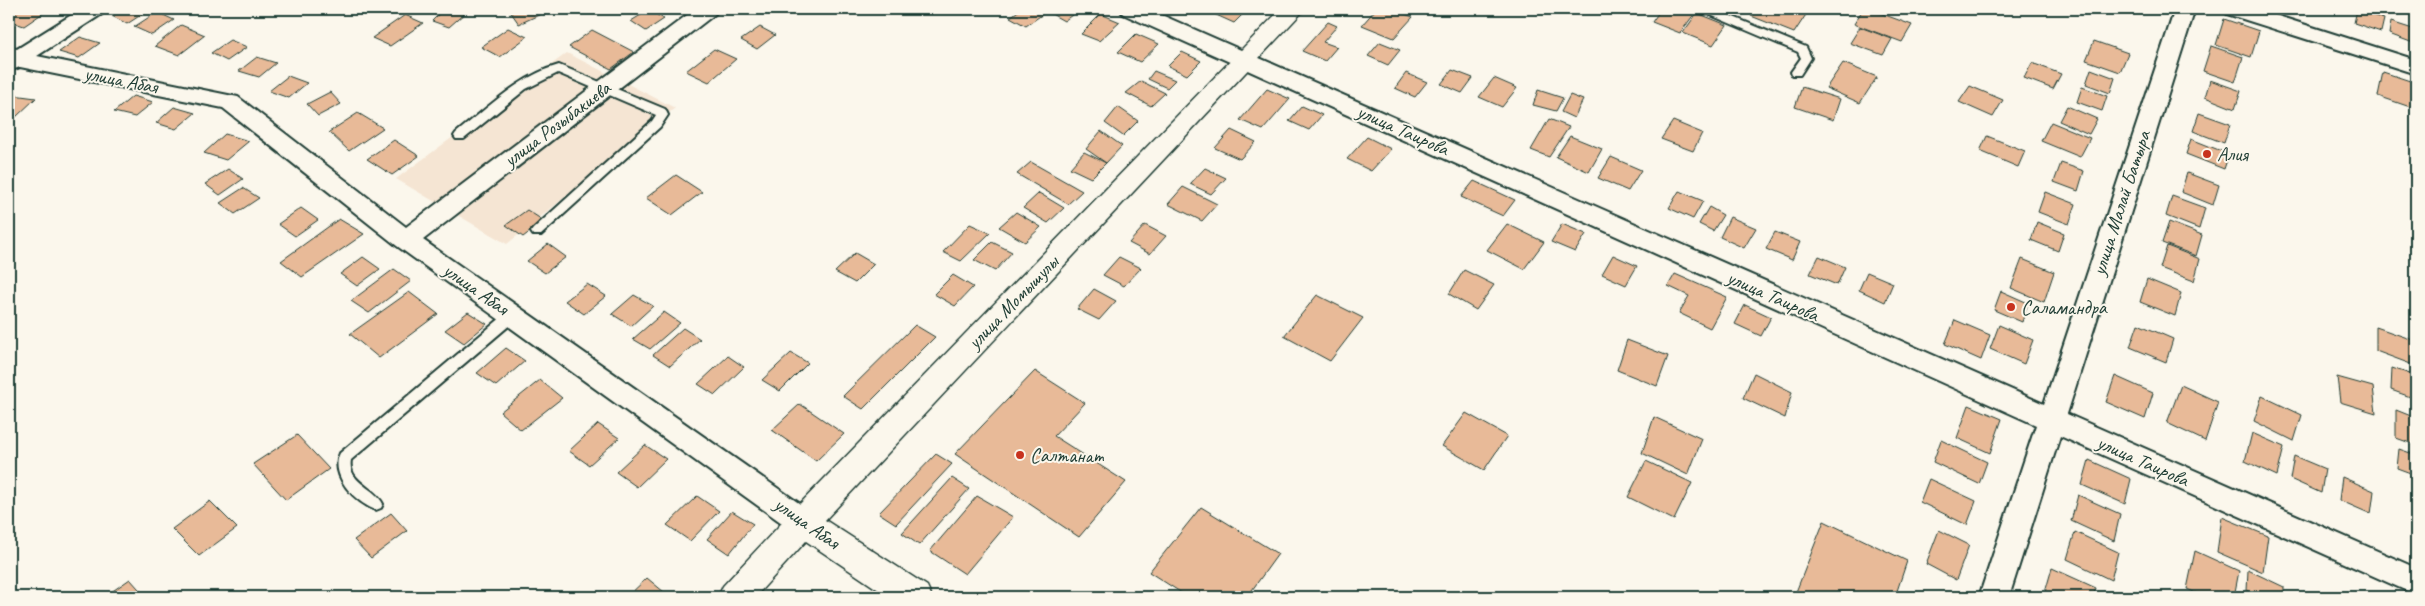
<svg xmlns="http://www.w3.org/2000/svg" width="2425" height="606" font-family="Caveat,sans-serif">
<style>
.built{fill:#f5e5d3}
.building{fill:#e8ba98;stroke:#1f3d34}
.lines{fill:none;stroke-linecap:round;stroke-linejoin:round}
.lane-casing{stroke:#1f3d34;stroke-width:4}
.street-casing{stroke:#1f3d34;stroke-width:4}
.secondary-casing{stroke:#1f3d34;stroke-width:3}
.lane{fill:#fbf7ec;fill-rule:evenodd}
.street{fill:#fbf7ec;fill-rule:evenodd}
.secondary{fill:#fbf7ec;fill-rule:evenodd}
.poi-dot{fill:#c8321e;stroke:#fbf7ec;stroke-width:2}
.labels{text-anchor:middle;dominant-baseline:central;stroke-width:4;stroke-linejoin:round;paint-order:stroke}
.street-label{font-size:20px;fill:#1f3d34;stroke:#fbf7ec}
.poi-label{font-size:20px;fill:#1f3d34;stroke:#fbf7ec;text-anchor:start}
</style>
<rect width="100%" height="100%" fill="#fbf7ec"/>
<filter id="ink" filterUnits="userSpaceOnUse"><feTurbulence type="fractalNoise" baseFrequency=".02" numOctaves="2"/><feDisplacementMap in="SourceGraphic" scale="10" xChannelSelector="R" yChannelSelector="G"/><feConvolveMatrix kernelMatrix="1 2 1 2 8 2 1 2 1" color-interpolation-filters="sRGB"/></filter>
<g filter="url(#ink)">
<path class="built" d="M567,53L675,108L507,244L396,179Z"/>
<path class="building" d="M21,9H39L46,11L24,26L9,21V17Z
M123,9H143L147,11L127,24L112,16Z
M444,9H453L465,13L449,27L432,21Z
M516,9H536L541,14L519,24L510,11Z
M758,9H784L774,16Z
M1021,9H1034L1043,14L1026,26L1010,17Z
M1052,9H1080L1064,21L1048,12Z
M1220,9H1243L1247,10L1234,23L1214,14Z
M1376,9H1391L1413,17L1394,38L1362,25Z
M1661,9H1684L1695,13L1680,33L1652,22Z
M1756,9H1804L1809,10L1794,33L1751,16Z
M1863,9H1869L1912,25L1902,42L1854,24Z
M649,10L664,19L646,31L631,21Z
M2357,10L2384,19L2381,32L2354,23Z
M157,12L174,20L152,35L134,27Z
M1697,13L1727,25L1713,45L1683,33Z
M1101,14L1120,22L1099,41L1081,34Z
M405,15L423,23L390,46L372,38Z
M2224,19L2259,31L2251,57L2216,45Z
M1328,22L1337,26L1323,42L1337,47L1325,61L1302,51Z
M2391,22L2416,30V44L2389,34Z
M181,25L205,35L179,55L155,46Z
M760,27L775,35L757,49L741,40Z
M1860,27L1892,39L1883,55L1850,43Z
M508,28L527,37L500,57L481,47Z
M592,30L634,52L611,69L569,47Z
M1136,34L1159,44L1140,62L1118,52Z
M80,37L100,43L79,58L59,52Z
M230,40L247,47L227,61L211,53Z
M2094,41L2128,53L2120,72L2086,60Z
M1380,42L1400,50L1388,65L1368,56Z
M2211,46L2243,57L2235,82L2203,71Z
M714,49L736,59L709,82L686,71Z
M1182,52L1201,61L1187,75L1168,66Z
M257,57L276,63L259,77L239,71Z
M1843,63L1877,77L1860,103L1826,88Z
M2032,63L2061,74L2053,89L2024,78Z
M2091,69L2115,78L2110,93L2086,84Z
M1452,70L1473,78L1462,93L1441,84Z
M1154,71L1175,80L1167,88L1148,79Z
M2383,72L2416,83V109L2378,96Z
M1406,73L1427,82L1415,97L1395,88Z
M288,76L307,83L289,98L269,91Z
M1494,78L1517,88L1502,107L1479,97Z
M2210,80L2241,91L2235,109L2205,97Z
M1141,81L1165,93L1151,106L1126,93Z
M1970,86L2003,100L1993,117L1959,102Z
M1802,87L1840,99L1833,120L1795,107Z
M2082,87L2107,96L2102,111L2077,102Z
M1267,89L1290,99L1263,130L1240,120Z
M1538,90L1563,98L1556,111L1533,105Z
M330,92L341,104L318,116L307,104Z
M13,95L36,98L16,117L9,116V98Z
M1570,95L1583,100L1574,118L1561,112Z
M133,96L153,102L135,117L114,112Z
M1302,106L1322,115L1309,130L1289,121Z
M2067,106L2097,119L2089,134L2059,121Z
M174,107L195,113L176,129L156,123Z
M1118,107L1138,121L1123,136L1105,123Z
M358,113L383,128L349,151L329,132Z
M2199,113L2230,124L2224,143L2193,131Z
M1549,119L1569,127L1549,157L1531,150Z
M1673,121L1702,133L1693,151L1661,139Z
M2051,122L2090,138L2080,157L2041,141Z
M1231,130L1256,142L1240,159L1215,148Z
M1101,131L1122,146L1106,163L1086,149Z
M225,134L249,141L226,160L204,153Z
M1570,136L1602,149L1589,172L1556,157Z
M1987,136L2025,151L2018,167L1980,151Z
M1367,137L1391,149L1371,171L1347,159Z
M2191,139L2229,154L2224,169L2186,154Z
M394,140L419,156L392,175L367,159Z
M1084,152L1106,163L1091,178L1070,168Z
M1611,157L1641,170L1628,191L1598,178Z
M1031,162L1082,191L1068,204L1017,174Z
M2061,163L2084,171L2078,191L2054,182Z
M1205,168L1226,178L1211,194L1190,184Z
M228,169L243,179L220,195L205,184Z
M2187,173L2219,185L2213,205L2181,192Z
M676,175L702,192L672,215L646,198Z
M1474,181L1515,200L1503,216L1461,197Z
M1183,187L1217,204L1202,221L1168,204Z
M243,188L259,198L235,214L220,203Z
M1679,191L1703,201L1693,219L1669,208Z
M2045,192L2076,204L2069,224L2038,212Z
M1039,193L1064,208L1048,223L1023,208Z
M2172,196L2205,208L2199,229L2166,216Z
M1709,207L1723,215L1713,231L1699,224Z
M301,208L318,220L295,236L278,224Z
M527,210L544,221L523,237L506,225Z
M1016,212L1041,227L1025,242L999,227Z
M1730,217L1756,228L1744,248L1720,237Z
M339,219L364,234L302,277L281,261Z
M2037,222L2064,233L2058,251L2031,240Z
M2169,222L2202,235L2196,256L2162,243Z
M970,224L990,233L961,261L943,252Z
M1507,224L1544,242L1524,269L1487,250Z
M1562,224L1586,234L1575,252L1551,242Z
M1145,225L1166,236L1150,254L1129,243Z
M1775,232L1800,242L1792,260L1766,249Z
M992,242L1012,252L995,271L974,260Z
M548,244L566,257L545,273L527,261Z
M2167,246L2200,259L2194,281L2160,268Z
M855,253L874,264L855,283L835,272Z
M1613,255L1637,266L1626,285L1602,274Z
M1819,256L1845,267L1837,285L1810,274Z
M363,257L380,269L357,286L340,274Z
M1119,257L1141,268L1124,286L1103,275Z
M2022,259L2054,272L2044,302L2011,288Z
M394,269L411,281L369,313L351,301Z
M1464,270L1494,285L1476,310L1449,294Z
M1867,272L1893,283L1885,302L1859,290Z
M1675,274L1727,297L1710,328L1679,313L1689,296L1668,286Z
M953,275L973,287L955,306L934,294Z
M2147,279L2181,293L2175,316L2140,302Z
M587,284L606,296L584,314L565,301Z
M1094,289L1116,301L1099,320L1077,309Z
M2001,291L2028,303L2022,322L1994,310Z
M409,292L438,314L379,358L350,334Z
M634,295L653,306L631,326L612,314Z
M1317,295L1363,318L1330,361L1284,336Z
M1745,305L1771,317L1761,336L1735,324Z
M468,312L487,324L464,343L445,330Z
M664,312L680,323L650,349L633,339Z
M1955,320L1990,335L1981,360L1945,344Z
M2138,324L2173,339L2166,362L2130,347Z
M915,325L935,337L863,409L843,396Z
M1999,325L2033,340L2024,364L1990,349Z
M2376,327L2416,341V366L2376,351Z
M683,328L700,339L670,366L653,355Z
M1627,340L1668,356L1657,386L1617,370Z
M506,348L525,361L496,386L477,373Z
M791,353L808,363L780,391L762,380Z
M728,356L744,367L715,395L698,384Z
M2392,368L2416,376V399L2391,390Z
M1035,371L1085,403L1054,436L1126,482L1079,537L955,454Z
M1754,373L1792,392L1785,418L1743,398Z
M2115,376L2153,393L2145,419L2106,402Z
M2337,377L2373,387L2376,413L2340,402Z
M540,380L562,398L521,430L500,412Z
M2181,385L2218,402L2205,441L2167,423Z
M2262,396L2302,415L2294,441L2254,421Z
M800,404L844,434L816,461L772,430Z
M1969,405L2002,419L1990,453L1957,438Z
M2396,410L2416,418V445L2396,438Z
M1466,413L1507,436L1484,470L1442,446Z
M1654,417L1702,439L1688,475L1642,453Z
M598,424L619,438L589,465L569,451Z
M2252,433L2284,447L2277,476L2245,461Z
M297,435L329,469L286,500L253,464Z
M1941,440L1987,462L1979,484L1933,462Z
M645,445L666,459L637,487L616,472Z
M2399,449L2416,455V475L2397,468Z
M936,454L952,464L896,524L879,513Z
M2294,456L2325,469L2321,493L2290,479Z
M2089,460L2131,479L2125,504L2082,485Z
M1646,461L1692,483L1674,520L1628,497Z
M2342,477L2374,491L2371,514L2339,500Z
M952,478L969,489L919,545L902,533Z
M1929,479L1976,501L1967,525L1920,502Z
M2078,495L2120,514L2114,541L2071,521Z
M697,496L719,511L690,541L667,525Z
M977,496L1013,517L965,574L930,551Z
M210,501L237,528L199,556L172,529Z
M1201,507L1278,554L1247,597H1188L1149,572Z
M732,511L753,524L729,554L707,539Z
M391,513L407,531L371,558L354,540Z
M2222,517L2268,536L2263,572L2217,552Z
M1824,521L1907,561L1895,597H1794Z
M1939,530L1969,545L1956,580L1926,564Z
M2075,532L2118,552L2111,580L2067,559Z
M2195,551L2239,571L2234,597H2205L2187,589Z
M2052,568L2096,588L2093,597L2044,596Z
M2248,570L2284,587V597H2259L2247,591Z
M647,578L670,597H627Z
M130,579L146,597H104Z"/>
<g class="lines">
<defs>
<path id="lane" d="M1700,9H1714L1806,47L1811,58L1800,75H1792L1791,72L1801,58L1798,52L1701,11Z
M559,65L665,109L668,115L660,127L541,235H533L531,232L533,229L652,121L656,115L558,73L526,89L464,139H456L454,136L456,133C488,108 519,76 559,65Z
M513,310L517,311L519,315L517,319L351,460C347,483 375,487 383,504L381,508L376,510C356,503 329,476 340,453L509,311Z"/>
<path id="street" d="M81,9H105L102,14L37,56L238,97L406,227L695,9H718L715,14L423,240L813,513L817,522L813,531L803,535L793,531L397,246L223,108L20,67L9,71V47L17,49Z
M1120,9H1148L2044,404L2175,9H2195L2067,414L2416,568V595L2060,436L2009,597H1979L2036,425L1123,14Z
M2224,9H2256L2416,60V74L2227,14Z"/>
<path id="secondary" d="M1281,9H1305L825,520L927,586L932,597H889L806,541L755,597H718L723,586L792,512Z"/>
</defs>
<use href="#lane" class="lane-casing"/>
<use href="#street" class="street-casing"/>
<use href="#secondary" class="secondary-casing"/>
<use href="#lane" class="lane"/>
<use href="#street" class="street"/>
<use href="#secondary" class="secondary"/>
</g>
</g>
<g class="poi-dot">
<circle cx="2207" cy="154" r="5"/>
<circle cx="2011" cy="307" r="5"/>
<circle cx="1020" cy="455" r="5"/>
</g>
<g class="labels">
<g class="street-label">
<text transform="translate(121 80) rotate(11)">улица Абая</text>
<text transform="translate(557 124) rotate(-37)">улица Розыбакиева</text>
<text transform="translate(1403 130) rotate(24)">улица Таирова</text>
<text transform="translate(2121 203) rotate(-72)">улица Малай Батыра</text>
<text transform="translate(476 289) rotate(35)">улица Абая</text>
<text transform="translate(1773 296) rotate(24)">улица Таирова</text>
<text transform="translate(1013 302) rotate(-46)">улица Момышулы</text>
<text transform="translate(2143 461) rotate(24)">улица Таирова</text>
<text transform="translate(807 523) rotate(35)">улица Абая</text>
</g>
<g class="poi-label">
<text x="2217" y="154">Алия</text>
<text x="2021" y="307">Саламандра</text>
<text x="1030" y="455">Салтанат</text>
</g>
</g>
<rect width="2425" height="606" fill="none" stroke="#fbf7ec" stroke-width="30"/>
<rect x="15" y="15" width="2395" height="576" fill="none" stroke="#1f3d34" stroke-width="2" filter="url(#ink)"/>
</svg>
